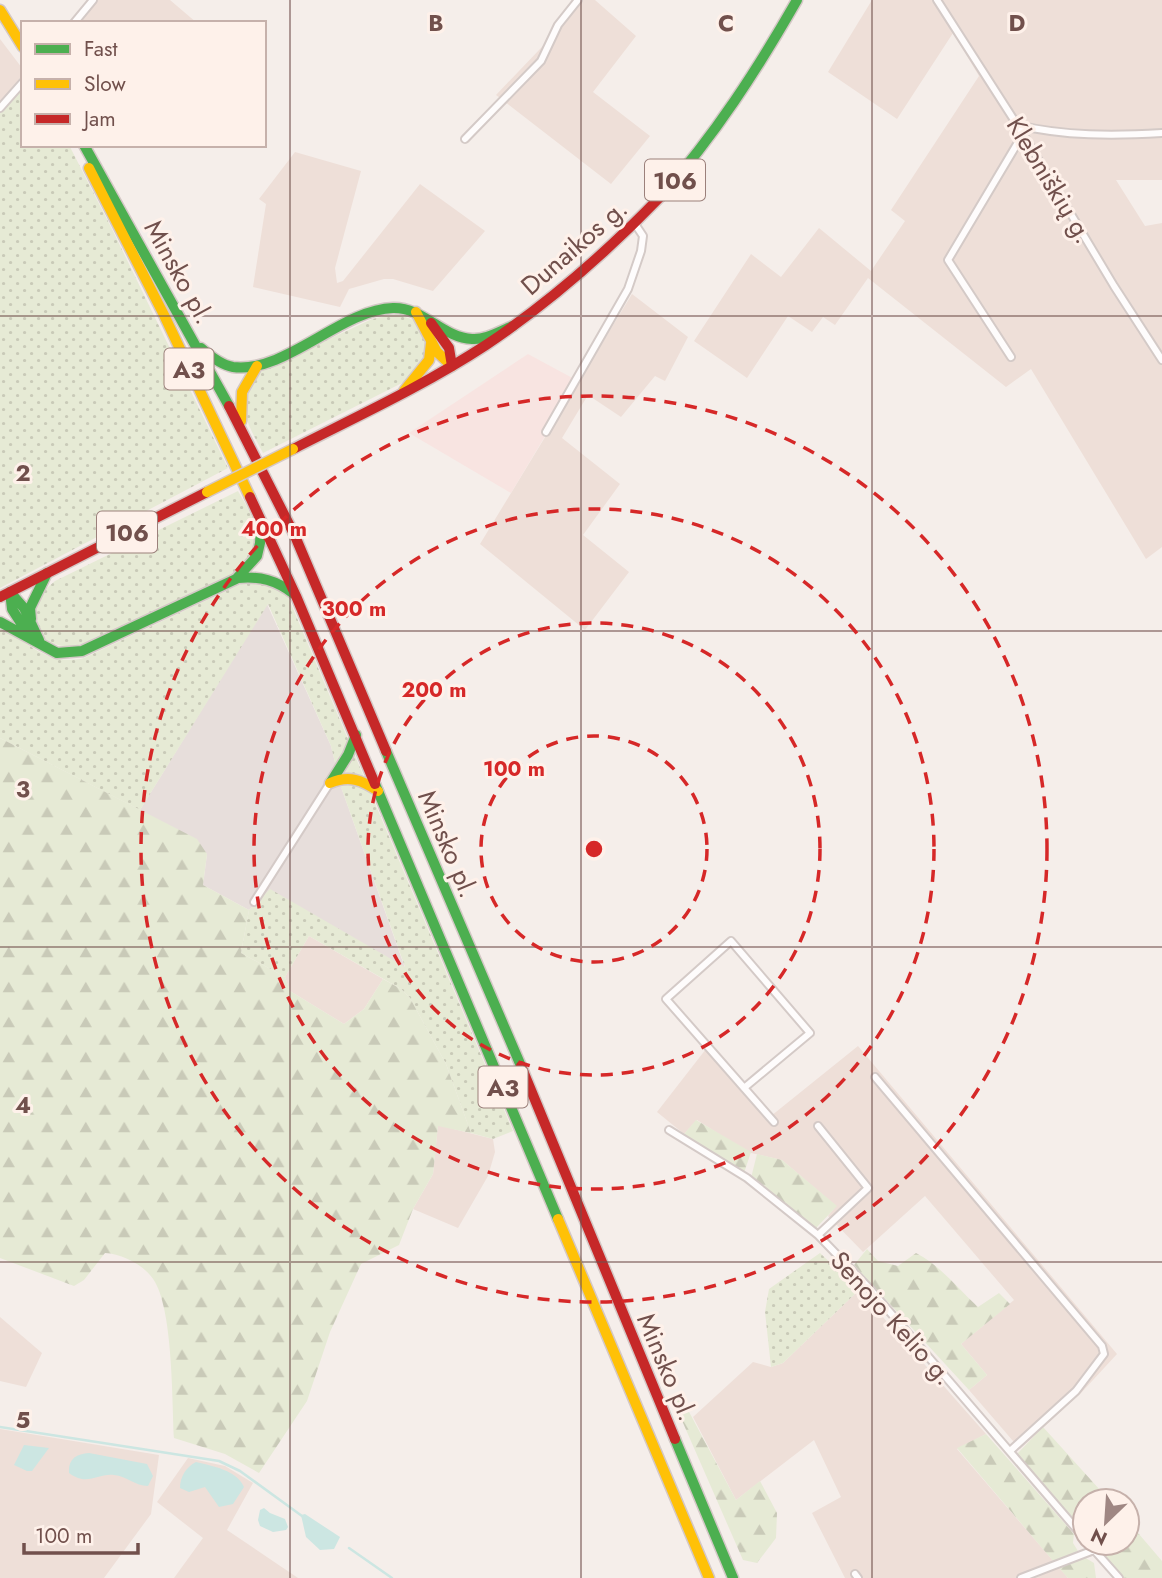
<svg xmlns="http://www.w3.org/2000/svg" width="1162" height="1578" font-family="Jost,sans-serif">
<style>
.residential{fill:#eedfd8}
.commercial{fill:#f8e4e1}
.industrial{fill:#e7dedb}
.grass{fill:url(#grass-dots)}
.forest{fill:url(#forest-firs)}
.water{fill:#cce6e2}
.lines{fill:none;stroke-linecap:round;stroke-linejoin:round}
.stream{stroke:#cce6e2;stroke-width:2.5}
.street-casing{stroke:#d4cac7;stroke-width:10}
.fast-casing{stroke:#d4c8c6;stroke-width:13}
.slow-casing{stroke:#d4c8c6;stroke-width:13}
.jam-casing{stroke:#d4c8c6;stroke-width:13}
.street{stroke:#fefcfc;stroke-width:6}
.fast{stroke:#4caf50;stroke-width:10}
.slow{stroke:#ffc107;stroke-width:10}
.jam{stroke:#c62828;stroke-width:10}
.slow-bridge-casing{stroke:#d4c8c6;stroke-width:13;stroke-linecap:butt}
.slow-bridge{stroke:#ffc107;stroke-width:10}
.grid{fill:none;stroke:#71504c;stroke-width:2;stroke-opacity:0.55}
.ring{fill:none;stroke:#d62828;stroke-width:3.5;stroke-dasharray:12 9}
.labels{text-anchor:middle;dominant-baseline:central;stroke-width:6;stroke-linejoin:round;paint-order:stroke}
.shield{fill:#fef1ea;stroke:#9b807b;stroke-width:2}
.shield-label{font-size:24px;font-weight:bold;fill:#71504c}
.street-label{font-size:26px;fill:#71504c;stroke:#fef1ea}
.grid-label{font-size:23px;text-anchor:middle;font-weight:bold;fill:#71504c;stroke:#fef1ea;stroke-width:6;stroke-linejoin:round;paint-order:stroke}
.centre{fill:#d62828;stroke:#fef1ea;stroke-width:3.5}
.ring-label{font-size:21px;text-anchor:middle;font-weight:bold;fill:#d62828;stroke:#fef1ea;stroke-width:6;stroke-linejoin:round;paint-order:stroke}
</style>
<defs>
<pattern id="grass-dots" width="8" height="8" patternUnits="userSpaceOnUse" patternTransform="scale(1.75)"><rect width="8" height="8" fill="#e6ead5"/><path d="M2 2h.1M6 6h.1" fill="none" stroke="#c9cab8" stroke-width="1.8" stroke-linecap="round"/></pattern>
<pattern id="forest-firs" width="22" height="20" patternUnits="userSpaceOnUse" patternTransform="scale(1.75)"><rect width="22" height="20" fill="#e6ead5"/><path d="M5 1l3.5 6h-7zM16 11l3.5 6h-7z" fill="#c9cab8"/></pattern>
</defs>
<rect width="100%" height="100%" fill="#f5eeea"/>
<path class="residential" d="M97,0H170L197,23H80Z
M582,0H595L636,36L593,92L650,136L611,184L496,95L561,27Z
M872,0H1162V180H1116L1145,226L1162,223V547L1146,559L1031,369L1006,387L868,278L835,325L823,317L812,332L788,316L747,378L694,341L751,254L781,277L819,228L871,271L905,221L891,210L979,76L953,33L897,119L828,72Z
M0,39L22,68V76L0,102Z
M295,152L361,171L335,268L337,283L343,281L420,184L485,231L433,291L393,279H384L349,289L340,307L253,287L266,204L259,199Z
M632,294L688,337L665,381L655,376L621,417L588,395L562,438L620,484L583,535L629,572L585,630L480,544Z
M309,936L383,979L364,1009L344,1024L290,991L285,977Z
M858,1046L1117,1354L1081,1393L1020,1449L969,1390L987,1375L961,1344L1014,1300L925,1196L863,1252L828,1216L836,1206L782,1160L747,1152L697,1120L684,1134L657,1112L706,1049L766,1120Z
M438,1125L493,1139L495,1152L488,1176L458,1228L413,1209L433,1174Z
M859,1290L986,1434L957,1449L1068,1578H845L812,1513L841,1497L814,1440L736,1500L693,1417L753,1362L771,1367L783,1363Z
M0,1317L42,1353L26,1387L0,1381Z
M0,1429L159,1455L151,1514L104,1578H0Z
M188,1458L225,1466L253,1483L227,1530L298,1578H174L203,1538L157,1502Z"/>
<path class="commercial" d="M528,354L578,381L511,493L409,433Z"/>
<path class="industrial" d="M267,604L331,746L341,787L405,968L270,890L249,910L203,885L207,854L140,810Z"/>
<path class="grass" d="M23,88V145H69L112,229L228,468L0,588V112Z
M396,314L417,321L428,343V357L408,380L263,453C247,423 227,391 267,368L372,319Z
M238,491C247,507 262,529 256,549C254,557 244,565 239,571L94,640C74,647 61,650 42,638L33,615L40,594L55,581Z
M255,580L278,587L289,599L513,1131L493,1139L471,1133L446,1064L410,998L401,989L309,936L285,977L241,953L249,910L270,889L405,967L341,787L331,746L268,604L140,810L0,738V627C29,643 49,667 84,658L245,582Z
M820,1253L859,1290L783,1363L771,1367L765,1312L769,1289Z"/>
<path class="forest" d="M0,738L197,839L207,854L203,885L249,910L241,953L285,977L290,991L344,1024L364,1009L383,979L401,989L410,998L446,1064L471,1133L438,1126L433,1174L413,1209L399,1245L361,1264L330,1332L307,1401L259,1473L225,1454L174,1438C172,1399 173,1314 155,1282C146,1266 123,1254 105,1253L84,1280L74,1286L0,1258Z
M696,1120L751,1152L744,1173L684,1134Z
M757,1154L782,1160L837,1206L816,1228L751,1178Z
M867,1249L878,1261L898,1266L916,1253C940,1265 958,1289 978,1307L999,1293L1010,1304L961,1344L987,1375L969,1390L854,1265Z
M679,1393L736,1500L760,1481L777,1513L776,1538L757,1563L743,1560L673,1400Z
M1043,1427L1110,1501H1085V1533L1017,1454Z
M986,1434L1074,1534L1073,1543L1078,1551L1054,1562L957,1448Z
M1127,1520L1162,1561V1578H1124L1094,1543H1127Z
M1084,1557L1094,1563L1096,1578H1068L1059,1568Z"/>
<path class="water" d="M24,1445L49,1448L32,1471H27L14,1465Z
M89,1453L147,1464L153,1476L148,1486C135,1486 127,1476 114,1475C97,1473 88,1487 69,1473C68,1459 76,1454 89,1453Z
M196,1462C212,1466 237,1470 244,1487L233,1504L219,1507L205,1487L189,1492L180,1488C180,1477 186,1467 196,1462Z
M264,1508L270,1513L285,1519L288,1527L286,1530L273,1532L260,1526L258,1520L260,1510Z
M305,1514L340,1537L334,1549L320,1550L306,1537L301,1515Z"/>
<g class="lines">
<path class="stream" d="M0,1427L219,1461L240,1471L302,1516
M349,1548L392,1578"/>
<defs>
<path id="street" d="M937,0L1023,134L1114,286L1162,360
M74,23L93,0
M0,108L23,82
M1017,125C1065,136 1113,136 1162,133
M465,139L541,61L558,25L578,0
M1011,357L948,260L1023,134
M546,432L628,289L641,251L643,236L635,224
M254,902L330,783
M875,1077L1102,1346L1104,1354L1076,1391L1010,1451
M744,1088L810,1033L731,941L666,999L774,1122
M669,1130L747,1178L818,1235L870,1289L1085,1539
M818,1235L868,1188L818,1126
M1088,1543L1119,1578
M855,1574L858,1578
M1021,1578L1094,1550"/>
<path id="fast" d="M84,145L229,406
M661,196C715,135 757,70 797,0
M201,348C210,356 221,365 233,367C285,374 342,309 393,308C423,307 443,338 472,339C486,340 500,331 513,326
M238,578C260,576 276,580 294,594
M10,592L24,608L39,640
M10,592L12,609L28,634
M31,619L30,608L47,573
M0,622L57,653L82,651L236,579L257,556L260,543L261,526
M386,751L521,1066
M331,782L348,755L356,735
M375,784L558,1219
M675,1439L733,1578"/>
<path id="slow" d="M0,10L23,47
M89,168L164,315L250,497
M416,312L437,352L452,366
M404,391L429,360L431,343
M241,421L242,392L257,366
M330,783C349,775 362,780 378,791
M558,1219L709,1578"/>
<path id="jam" d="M431,323L449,348L452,366
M229,406L295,536L386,751
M293,449C358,416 425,385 486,345C550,302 608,251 661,196
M250,497L296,596L375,784
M0,597L207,492
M521,1066L675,1439"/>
</defs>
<use href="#street" class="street-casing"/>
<use href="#fast" class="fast-casing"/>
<use href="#slow" class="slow-casing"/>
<use href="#jam" class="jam-casing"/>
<use href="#street" class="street"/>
<use href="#fast" class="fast"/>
<use href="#slow" class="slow"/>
<use href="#jam" class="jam"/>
<defs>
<path id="slow-bridge" d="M207,492L293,449"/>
</defs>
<use href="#slow-bridge" class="slow-bridge-casing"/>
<use href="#slow-bridge" class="slow-bridge"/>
</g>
<path class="grid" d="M290,0V1578M581,0V1578M872,0V1578M0,316H1162M0,631H1162M0,947H1162M0,1262H1162"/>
<g class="ring">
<circle cx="594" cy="849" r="113"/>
<circle cx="594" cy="849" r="226"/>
<circle cx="594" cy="849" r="340"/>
<circle cx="594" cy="849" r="453"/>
</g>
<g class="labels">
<g class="shield">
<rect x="645" y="159.5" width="60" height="41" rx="5"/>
<rect x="164.5" y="348.5" width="49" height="41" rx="5"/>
<rect x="97" y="511.5" width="60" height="41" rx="5"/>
<rect x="478.5" y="1066.5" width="49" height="41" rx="5"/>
</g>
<g class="shield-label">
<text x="675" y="180">106</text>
<text x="189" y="369">A3</text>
<text x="127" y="532">106</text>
<text x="503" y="1087">A3</text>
</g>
<g class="street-label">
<text transform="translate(1050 180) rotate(59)">Klebniškių g.</text>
<text transform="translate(574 247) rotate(-41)">Dunaikos g.</text>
<text transform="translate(179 272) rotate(61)">Minsko pl.</text>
<text transform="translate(448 844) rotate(67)">Minsko pl.</text>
<text transform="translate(892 1318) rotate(48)">Senojo Kelio g.</text>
<text transform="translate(667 1367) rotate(67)">Minsko pl.</text>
</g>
</g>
<g class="grid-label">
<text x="436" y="31">B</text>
<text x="726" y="31">C</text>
<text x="1017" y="31">D</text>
<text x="23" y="481">2</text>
<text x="23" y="797">3</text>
<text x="23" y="1113">4</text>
<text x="23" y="1428">5</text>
</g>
<circle cx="594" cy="849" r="10" class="centre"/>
<g class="ring-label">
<text x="274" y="536">400 m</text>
<text x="354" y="616">300 m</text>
<text x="434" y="697">200 m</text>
<text x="514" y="776">100 m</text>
</g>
<rect x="21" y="21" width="245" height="126" fill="#fef1ea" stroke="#c6b1ab" stroke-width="2"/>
<rect x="35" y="44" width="35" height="10" fill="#4caf50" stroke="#c6b1ab" stroke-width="2"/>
<text x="84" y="56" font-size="21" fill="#71504c">Fast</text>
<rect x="35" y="79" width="35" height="10" fill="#ffc107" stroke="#c6b1ab" stroke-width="2"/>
<text x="84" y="91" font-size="21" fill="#71504c">Slow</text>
<rect x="35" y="114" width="35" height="10" fill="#c62828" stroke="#c6b1ab" stroke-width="2"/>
<text x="84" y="126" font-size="21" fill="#71504c">Jam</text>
<g transform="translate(1106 1522) rotate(205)"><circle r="33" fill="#fef1ea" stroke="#c6b1ab" stroke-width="2"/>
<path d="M0-5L12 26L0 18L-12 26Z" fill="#9f8783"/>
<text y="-10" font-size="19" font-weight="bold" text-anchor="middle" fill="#71504c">N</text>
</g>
<path d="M24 1543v10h114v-10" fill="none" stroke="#71504c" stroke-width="3.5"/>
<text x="35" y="1543" font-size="21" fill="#71504c" stroke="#fef1ea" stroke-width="5" paint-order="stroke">100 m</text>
</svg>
